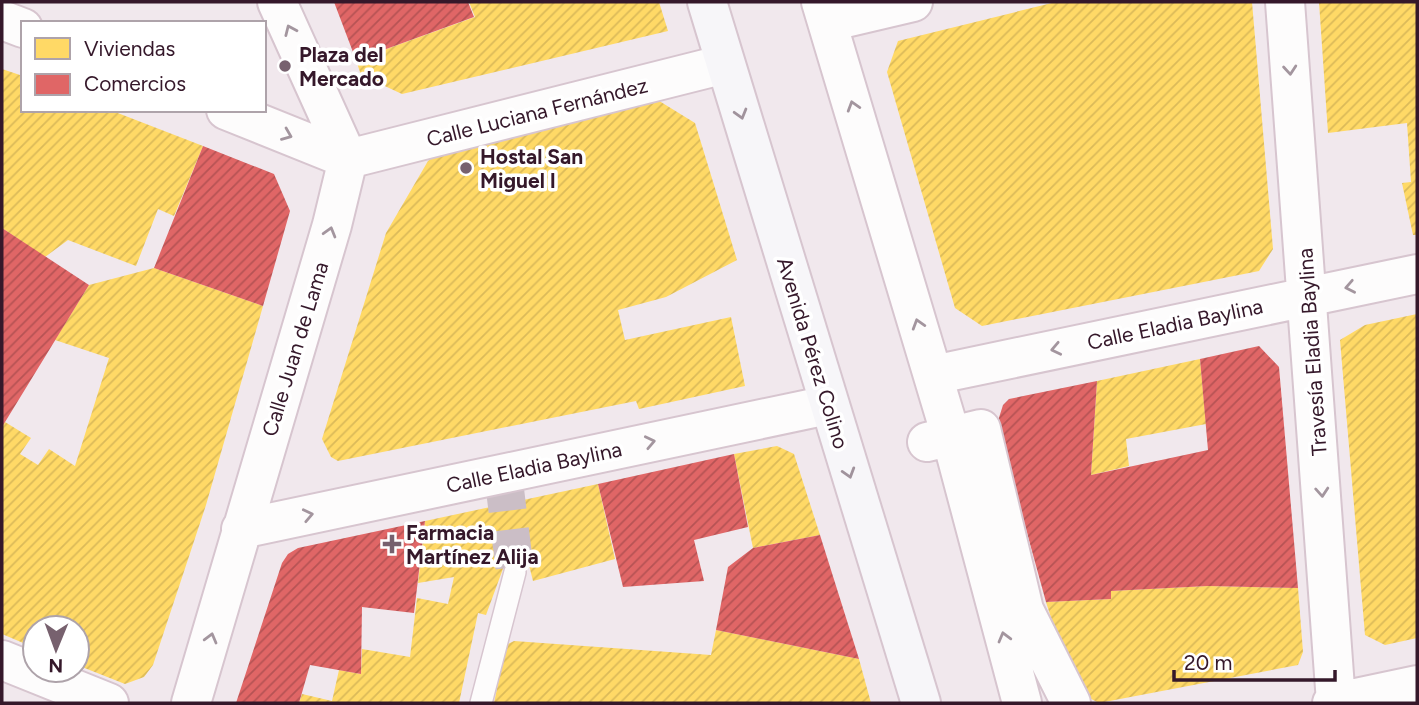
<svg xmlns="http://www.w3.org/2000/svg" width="1419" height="705" font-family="Figtree,sans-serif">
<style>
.homes{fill:url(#homes-hatch)}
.shops{fill:url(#shops-hatch)}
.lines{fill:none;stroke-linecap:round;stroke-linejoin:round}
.street-tunnel{stroke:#cbbec6;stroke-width:38;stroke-dasharray:38 19;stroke-linecap:butt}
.lane-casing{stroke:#d7c5cf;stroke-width:24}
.street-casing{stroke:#d7c5cf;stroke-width:42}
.secondary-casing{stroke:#d7c5cf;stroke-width:42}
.lane{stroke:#fdfcfc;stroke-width:21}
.street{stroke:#fdfcfc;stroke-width:38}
.secondary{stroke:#f7f6f9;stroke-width:38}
.oneway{stroke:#a3959e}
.oneway2{stroke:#a0929c}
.poi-dot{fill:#77616e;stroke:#fff;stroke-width:2.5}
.labels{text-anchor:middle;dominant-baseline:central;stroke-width:7;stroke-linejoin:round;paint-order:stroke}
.poi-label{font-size:21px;font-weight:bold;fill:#35182a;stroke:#fff;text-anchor:start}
.street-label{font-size:21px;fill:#35182a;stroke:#fff}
</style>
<defs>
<pattern id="homes-hatch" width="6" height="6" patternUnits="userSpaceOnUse" patternTransform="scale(1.75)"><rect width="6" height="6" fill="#ffd966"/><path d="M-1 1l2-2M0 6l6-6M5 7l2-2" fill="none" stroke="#dbba59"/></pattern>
<pattern id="shops-hatch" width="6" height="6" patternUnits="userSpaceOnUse" patternTransform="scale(1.75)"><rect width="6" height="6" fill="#e06666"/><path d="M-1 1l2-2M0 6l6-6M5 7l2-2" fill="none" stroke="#b65354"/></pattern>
</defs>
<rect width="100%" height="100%" fill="#f1e8ed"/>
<path class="homes" d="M469,2H659L668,31L402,94L361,75L356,60L475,17Z
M1056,2H1252L1273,249L1259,271L982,326L955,308L887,72L898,41Z
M1319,2H1417V235H1413L1402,183L1411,182L1407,123L1328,133Z
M2,69L23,76V110H110L203,146L174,216L158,209L136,266L68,240L45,257L2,228Z
M656,99L695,123L737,260L666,297L618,310L625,340L731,317L745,386L639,409L636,401L338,461L331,457L322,439L386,233L428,161L435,156Z
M154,268L263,306L206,505L153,665L144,677L125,684L77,665V628H35V648L2,634V427L5,422L31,438L20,454L38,465L49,449L75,466L109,358L55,340L89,285Z
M1417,314V638L1385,645L1365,635L1340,340L1365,325Z
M1200,359L1206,424L1126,439L1129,466L1091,475L1097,381Z
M777,446L794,454L820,535L753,548L734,454Z
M598,484L615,559L533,581L528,561L504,566L486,615L478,613L459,703H299L302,694L332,701L339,670L361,674L362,649L410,657L417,598L448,604L454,577L418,583L425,521Z
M1208,586L1298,588L1303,652L1298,665L1099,703L1074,690L1046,602L1111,599V591Z
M716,630L859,659L871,703H494L506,645L514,641L711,655Z"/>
<path class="shops" d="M334,2H468L474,17L356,60Z
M203,146L274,174L290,211L263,306L154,268Z
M2,228L89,285L2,427Z
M1259,346L1279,367L1298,588L1208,586L1111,591V599L1046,602L997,424L1003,405L1009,399L1097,381L1091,475L1208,450L1200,359Z
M734,454L748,527L694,540L704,581L623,587L598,484Z
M425,521L414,613L362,607L361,674L310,665L299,703H236L282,563L288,554L298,548Z
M820,535L859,659L716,630L728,567L753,548Z"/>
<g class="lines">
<path class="street-tunnel" d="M503,473L515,572"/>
<defs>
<path id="lane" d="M481,703L515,572"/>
<path id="street" d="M821,2L951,436L1022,703
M1285,2L1336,702
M2,20L23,28
M828,22L913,2
M226,110L348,159
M348,159L725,64
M933,375L1417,274
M927,442L981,429L1024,610L1071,703
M241,529L828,405
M2,660L109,703
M191,703L332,225L348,159L277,2
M1332,703L1417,685"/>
<path id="secondary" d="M707,2L921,703"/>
</defs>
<use href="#lane" class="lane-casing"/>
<use href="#street" class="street-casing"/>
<use href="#secondary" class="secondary-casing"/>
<use href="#lane" class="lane"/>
<use href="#street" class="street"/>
<use href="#secondary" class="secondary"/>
</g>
<defs><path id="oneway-chevron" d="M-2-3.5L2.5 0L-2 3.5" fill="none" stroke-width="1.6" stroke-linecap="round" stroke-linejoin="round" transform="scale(1.75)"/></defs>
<g class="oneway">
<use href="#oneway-chevron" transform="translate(290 30) rotate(-114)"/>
<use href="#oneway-chevron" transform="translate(1290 70) rotate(85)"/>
<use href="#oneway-chevron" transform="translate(853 106) rotate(-107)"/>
<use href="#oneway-chevron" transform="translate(287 135) rotate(22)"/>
<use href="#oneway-chevron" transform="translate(330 232) rotate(-74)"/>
<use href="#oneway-chevron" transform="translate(1350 287) rotate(169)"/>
<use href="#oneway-chevron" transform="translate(918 324) rotate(-107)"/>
<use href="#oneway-chevron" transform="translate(1056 349) rotate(168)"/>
<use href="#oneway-chevron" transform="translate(650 442) rotate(-12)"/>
<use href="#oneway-chevron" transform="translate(1322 492) rotate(86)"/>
<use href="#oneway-chevron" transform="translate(308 515) rotate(-12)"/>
<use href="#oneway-chevron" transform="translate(1004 637) rotate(-105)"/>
<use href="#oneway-chevron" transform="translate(211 638) rotate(-75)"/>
</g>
<g class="oneway2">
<use href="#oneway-chevron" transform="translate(741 114) rotate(74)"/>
<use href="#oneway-chevron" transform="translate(849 473) rotate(73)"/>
</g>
<g class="poi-dot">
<circle cx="285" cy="66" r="7"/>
<circle cx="466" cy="168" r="7"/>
<path d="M388.5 533.5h7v7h7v7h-7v7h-7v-7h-7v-7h7z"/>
</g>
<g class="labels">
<g class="poi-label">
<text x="299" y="54">Plaza del<tspan x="299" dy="24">Mercado</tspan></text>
<text x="480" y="156">Hostal San<tspan x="480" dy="24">Miguel I</tspan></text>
<text x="406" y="532">Farmacia<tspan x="406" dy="24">Martínez Alija</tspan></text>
</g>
<g class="street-label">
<text transform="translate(537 112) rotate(-14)">Calle Luciana Fernández</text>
<text transform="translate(1175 324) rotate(-12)">Calle Eladia Baylina</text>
<text transform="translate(295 349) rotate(-73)">Calle Juan de Lama</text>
<text transform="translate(1312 352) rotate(-94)">Travesía Eladia Baylina</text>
<text transform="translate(813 353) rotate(73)">Avenida Pérez Colino</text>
<text transform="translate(534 467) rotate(-12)">Calle Eladia Baylina</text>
</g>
</g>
<rect width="1419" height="705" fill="none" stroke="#35182a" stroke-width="7"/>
<rect x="21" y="21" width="245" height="91" fill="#ffffff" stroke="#aea3aa" stroke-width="2"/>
<rect x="35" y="38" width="35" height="21" fill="#ffd966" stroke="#aea3aa" stroke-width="2"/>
<text x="84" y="56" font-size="21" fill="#35182a">Viviendas</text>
<rect x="35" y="74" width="35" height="21" fill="#e06666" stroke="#aea3aa" stroke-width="2"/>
<text x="84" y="91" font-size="21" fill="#35182a">Comercios</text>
<g transform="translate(56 649) rotate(181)"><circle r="33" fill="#ffffff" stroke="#aea3aa" stroke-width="2"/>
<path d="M0-5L12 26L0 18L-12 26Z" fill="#77616e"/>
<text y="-10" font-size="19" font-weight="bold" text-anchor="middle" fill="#35182a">N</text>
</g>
<path d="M1174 670v10h161v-10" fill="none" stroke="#35182a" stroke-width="3.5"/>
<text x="1184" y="670" font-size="21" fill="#35182a" stroke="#ffffff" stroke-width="5" paint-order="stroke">20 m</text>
</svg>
